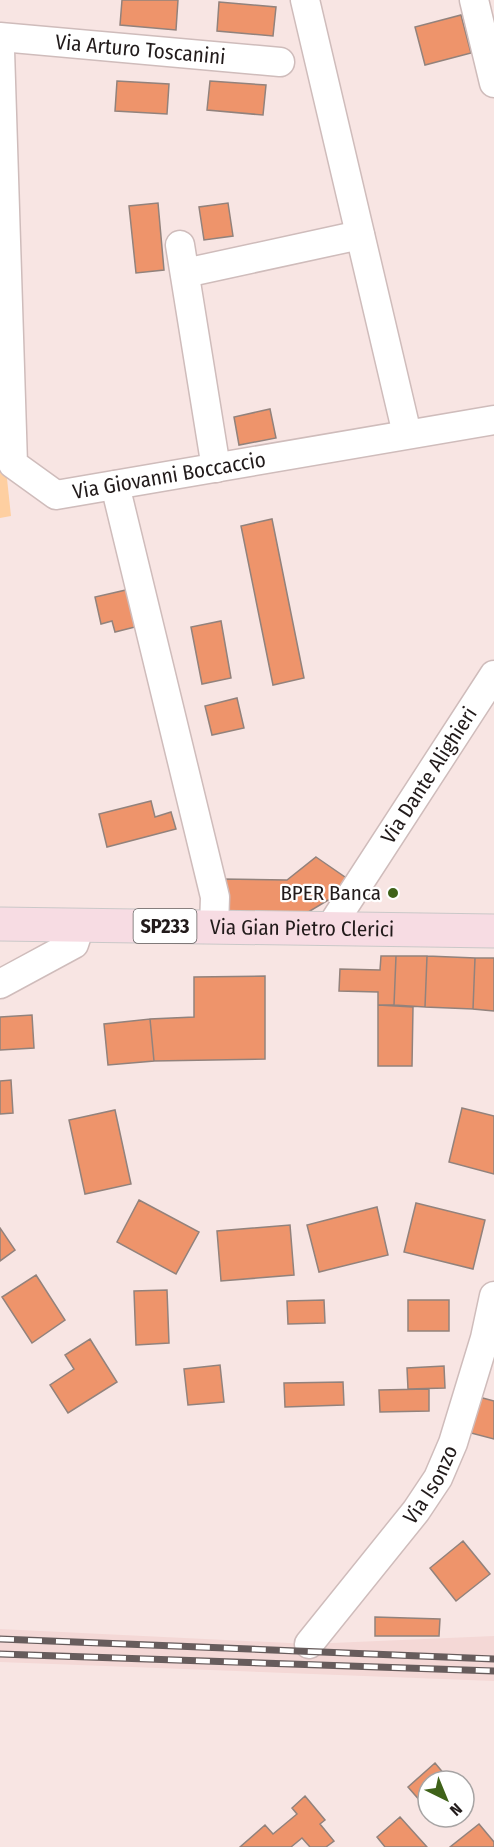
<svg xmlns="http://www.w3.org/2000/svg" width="494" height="1847" font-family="'Fira Sans Condensed',sans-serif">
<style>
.built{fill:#f4d8d6}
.green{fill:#fecfa1}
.building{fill:#ee946b;stroke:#92827c;stroke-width:1.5}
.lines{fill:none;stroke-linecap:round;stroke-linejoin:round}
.minor-casing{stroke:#cfbcbb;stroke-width:31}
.major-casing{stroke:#cac8c8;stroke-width:35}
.minor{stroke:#fff;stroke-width:28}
.major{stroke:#f7dce3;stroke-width:33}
.rail-casing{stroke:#675c5c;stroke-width:7}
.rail{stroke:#fff;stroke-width:4.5;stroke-dasharray:14;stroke-linecap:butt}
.poi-dot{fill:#3f6219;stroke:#fff;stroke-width:2}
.labels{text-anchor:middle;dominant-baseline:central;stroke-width:4.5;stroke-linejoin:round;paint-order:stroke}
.shield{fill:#fff;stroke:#645f5f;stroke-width:1.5}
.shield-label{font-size:20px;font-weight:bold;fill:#221b1b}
.street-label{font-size:21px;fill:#221b1b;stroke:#fff}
.poi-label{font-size:21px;fill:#221b1b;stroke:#fff;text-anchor:end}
</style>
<rect width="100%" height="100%" fill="#f8e5e3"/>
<path class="built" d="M0,1629L309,1644L494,1636V1681L0,1662Z"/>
<path class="green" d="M2,432L11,516L0,518V433Z"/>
<path class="building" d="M122,0H178L176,30L120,25Z
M219,2L276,7L273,36L217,31Z
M461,15L471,53L425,65L415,27Z
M117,81L169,84L167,114L115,111Z
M210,81L266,85L263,115L207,110Z
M158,203L164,270L136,273L129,206Z
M228,203L233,236L204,240L199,207Z
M270,409L276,438L239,445L234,417Z
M272,519L304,678L273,685L241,526Z
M126,590L135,627L115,632L112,621L101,624L95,597Z
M221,621L231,678L202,684L191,627Z
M237,698L244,728L212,735L205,706Z
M151,801L155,817L171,812L176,829L107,847L99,814Z
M316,857L355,884L300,917L223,920L222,879L287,880Z
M381,956H396L394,1005H378V992L339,991L340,969L380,970Z
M396,956H427L425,1007L394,1005Z
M427,956L475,958L473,1009L425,1007Z
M475,958H494V1011L473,1009Z
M265,976V1059L154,1061L150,1019L194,1017V977Z
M378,1005L413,1007L412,1066H378Z
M32,1015L34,1048L0,1050V1017Z
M150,1019L154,1061L108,1065L104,1024Z
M11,1080L13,1113L0,1114V1081Z
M462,1108L494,1116V1174L449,1162Z
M115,1110L131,1184L85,1194L69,1120Z
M139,1200L199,1232L176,1274L117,1242Z
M416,1203L485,1220L473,1269L404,1252Z
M377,1207L388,1255L319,1272L307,1225Z
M290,1225L294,1275L221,1281L217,1231Z
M0,1228L15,1250L0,1261Z
M36,1275L65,1320L32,1343L2,1297Z
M167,1290L169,1343L136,1345L134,1291Z
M324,1300L325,1323L288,1324L287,1301Z
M408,1300H449V1331H408Z
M90,1339L117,1382L68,1413L50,1385L74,1369L65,1355Z
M220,1365L224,1402L188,1405L184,1369Z
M444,1366L445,1388L408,1389L407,1368Z
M343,1382L344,1405L285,1407L284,1383Z
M429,1389V1411L380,1412L379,1390Z
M479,1397L494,1401V1439L471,1433Z
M463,1541L490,1574L456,1601L430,1568Z
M375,1617L440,1619L439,1636H375Z
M435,1763L450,1781H428V1810L408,1787Z
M305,1796L325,1820L320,1824L334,1841L326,1847H310L302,1838L291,1847H240L265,1825L273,1834L297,1814L292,1808Z
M400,1817L427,1847H385L377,1837Z
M479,1824L494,1842V1847H450Z"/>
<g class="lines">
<defs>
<g id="minor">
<path d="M305,0L407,434"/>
<path d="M474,0L494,83"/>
<path id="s1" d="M0,37L280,62"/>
<path id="s2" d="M0,50L13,464L56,495L494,420"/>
<path d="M180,245L216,468"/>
<path d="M185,273L360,235"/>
<path d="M115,485L215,897L214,927"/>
<path id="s3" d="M330,928L494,675"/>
<path d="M0,984L74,944L80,926"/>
<path id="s4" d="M309,1644L416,1511L438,1478L453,1443L485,1338L494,1296"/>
</g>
<g id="major">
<path id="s5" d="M0,924L494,931"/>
</g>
</defs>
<use href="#minor" class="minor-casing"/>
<use href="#major" class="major-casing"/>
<use href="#minor" class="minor"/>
<use href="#major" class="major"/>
<defs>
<path id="rail" d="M0,1639L494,1659
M0,1654L494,1671"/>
</defs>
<use href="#rail" class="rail-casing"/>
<use href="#rail" class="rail"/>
</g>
<circle class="poi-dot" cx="393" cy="893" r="6"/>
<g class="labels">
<rect class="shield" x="133.5" y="909" width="63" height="34" rx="4.5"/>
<g class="shield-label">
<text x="165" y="926">SP233</text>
</g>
<g class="street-label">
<text stroke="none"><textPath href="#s1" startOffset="141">Via Arturo Toscanini</textPath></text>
<text stroke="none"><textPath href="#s2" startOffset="582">Via Giovanni Boccaccio</textPath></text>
<text stroke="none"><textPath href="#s3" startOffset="182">Via Dante Alighieri</textPath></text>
<text stroke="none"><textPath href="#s5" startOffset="302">Via Gian Pietro Clerici</textPath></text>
<text stroke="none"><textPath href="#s4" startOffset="201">Via Isonzo</textPath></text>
</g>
<g class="poi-label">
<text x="381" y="893">BPER Banca</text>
</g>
</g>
<g transform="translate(446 1799) rotate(137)"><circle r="28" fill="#ffffff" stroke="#a7a4a4" stroke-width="1.5"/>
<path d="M0-4.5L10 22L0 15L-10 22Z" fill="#3f6219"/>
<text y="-9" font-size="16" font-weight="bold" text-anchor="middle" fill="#221b1b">N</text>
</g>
</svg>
